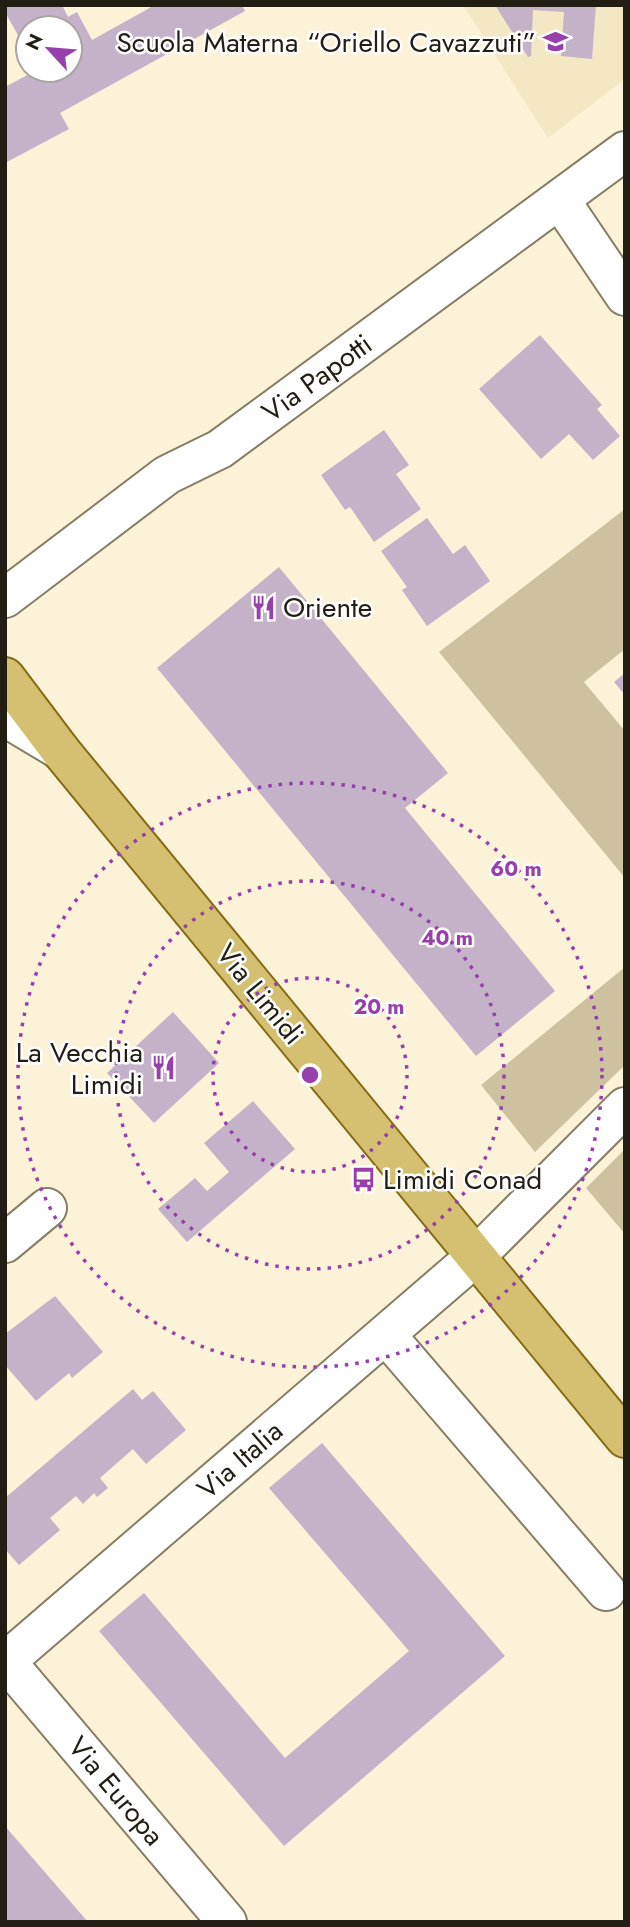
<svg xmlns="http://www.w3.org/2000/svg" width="630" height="1927" font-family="Jost,sans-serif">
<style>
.built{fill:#f4e7c4}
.green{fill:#cec19f}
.building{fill:#c4b2c9}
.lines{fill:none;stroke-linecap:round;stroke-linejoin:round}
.minor-casing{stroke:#867d65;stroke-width:42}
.major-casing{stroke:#846b13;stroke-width:42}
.minor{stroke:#fff;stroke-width:38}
.major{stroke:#d5bf71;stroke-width:38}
.ring{fill:none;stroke:#9740ac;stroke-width:3.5;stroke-dasharray:3.5 7}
.labels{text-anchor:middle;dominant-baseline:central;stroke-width:5;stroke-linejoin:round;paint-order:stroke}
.poi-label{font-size:28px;fill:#221e14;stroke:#fff;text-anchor:end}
.street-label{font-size:28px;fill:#221e14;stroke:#fff}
.centre{fill:#9740ac;stroke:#fff;stroke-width:3.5}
.ring-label{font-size:21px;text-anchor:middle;font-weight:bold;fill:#9740ac;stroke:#fff;stroke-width:5;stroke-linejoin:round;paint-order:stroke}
</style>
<rect width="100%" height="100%" fill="#fcf2d7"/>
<path class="built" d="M463,5H625V79L548,138Z"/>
<path class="green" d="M625,509V649L584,682L625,731V878L439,652Z
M625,967V1065L535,1152L481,1085Z
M625,1149V1234L586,1188Z"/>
<path class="building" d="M5,5H62L68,17L77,12L92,40L155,5H242L245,11L60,113L69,129L5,163V87L37,70H70V28H28V53L5,12Z
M495,5H596L592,59L561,56L564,12L533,10L531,56L528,57Z
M540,335L602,405L597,409L620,436L593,460L569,434L541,459L479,389Z
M384,430L409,465L396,474L421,509L374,542L350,507L345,510L321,475Z
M427,518L453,554L465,545L490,581L427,626L402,590L407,587L381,551Z
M279,567L448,773L405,808L555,991L476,1056L157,668Z
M625,673V695L614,682Z
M173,1012L219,1063L154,1123L107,1073Z
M253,1101L295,1149L187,1242L158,1209L195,1178L207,1191L229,1172L204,1143Z
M55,1296L103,1352L72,1378L69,1373L36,1401L5,1365V1334Z
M133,1389L142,1400L153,1391L186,1430L146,1464L133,1449L100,1478L108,1488L97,1497L94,1493L83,1504L76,1496L50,1518L60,1530L19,1565L5,1549V1498Z
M322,1443L505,1656L284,1846L99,1631L144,1593L285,1758L409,1651L269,1488Z
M5,1826L88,1922H5Z"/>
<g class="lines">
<defs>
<path id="minor" d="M560,200L625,296
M5,598L167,475L220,449L625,151
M5,717L60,750
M5,1243L47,1208
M386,1335L606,1591
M5,1660L227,1922
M5,1662L475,1257L625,1107"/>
<path id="major" d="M5,677L60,750L625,1438"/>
</defs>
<use href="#minor" class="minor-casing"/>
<use href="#major" class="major-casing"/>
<use href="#minor" class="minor"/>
<use href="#major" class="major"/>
</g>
<g class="ring">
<circle cx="310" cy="1075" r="97"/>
<circle cx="310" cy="1075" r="194"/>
<circle cx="310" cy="1075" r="292"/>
</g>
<defs>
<symbol id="school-bare" viewBox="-9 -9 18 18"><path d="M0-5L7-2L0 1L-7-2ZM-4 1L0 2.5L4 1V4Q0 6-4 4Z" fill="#9740ac" stroke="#fff" stroke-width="2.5" paint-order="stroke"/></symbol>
<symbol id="restaurant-bare" viewBox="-9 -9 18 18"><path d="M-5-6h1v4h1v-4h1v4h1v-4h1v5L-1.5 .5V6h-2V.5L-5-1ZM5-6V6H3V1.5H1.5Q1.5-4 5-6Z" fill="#9740ac" stroke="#fff" stroke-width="2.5" paint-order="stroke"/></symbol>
<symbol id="bus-bare" viewBox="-9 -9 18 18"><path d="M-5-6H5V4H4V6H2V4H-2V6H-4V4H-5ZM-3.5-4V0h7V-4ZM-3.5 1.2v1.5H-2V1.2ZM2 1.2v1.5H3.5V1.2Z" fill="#9740ac" stroke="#fff" stroke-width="2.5" paint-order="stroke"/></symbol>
</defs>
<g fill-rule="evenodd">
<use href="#school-bare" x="538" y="24" width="35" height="35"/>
<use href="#restaurant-bare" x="246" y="590" width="35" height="35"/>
<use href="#restaurant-bare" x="146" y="1050" width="35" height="35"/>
<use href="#bus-bare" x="346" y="1162" width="35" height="35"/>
</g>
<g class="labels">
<g class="poi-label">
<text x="536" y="42">Scuola Materna “Oriello Cavazzuti”</text>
<text x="283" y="607" text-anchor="start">Oriente</text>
<text x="143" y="1052">La Vecchia<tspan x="143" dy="32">Limidi</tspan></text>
<text x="383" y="1179" text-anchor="start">Limidi Conad</text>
</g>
<g class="street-label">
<text transform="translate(317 378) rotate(-36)">Via Papotti</text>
<text transform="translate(260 994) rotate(51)">Via Limidi</text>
<text transform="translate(240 1460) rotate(-41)">Via Italia</text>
<text transform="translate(116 1791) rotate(50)">Via Europa</text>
</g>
</g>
<circle cx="310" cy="1075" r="10" class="centre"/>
<g class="ring-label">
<text x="516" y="876">60 m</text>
<text x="447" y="945">40 m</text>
<text x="379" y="1014">20 m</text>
</g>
<rect width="630" height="1927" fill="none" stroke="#221e14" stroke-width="14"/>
<g transform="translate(49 49) rotate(296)"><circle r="33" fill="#ffffff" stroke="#a7a5a1" stroke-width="2"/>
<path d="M0-5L12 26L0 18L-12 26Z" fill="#9740ac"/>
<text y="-10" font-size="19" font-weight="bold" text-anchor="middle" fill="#221e14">N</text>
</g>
</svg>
